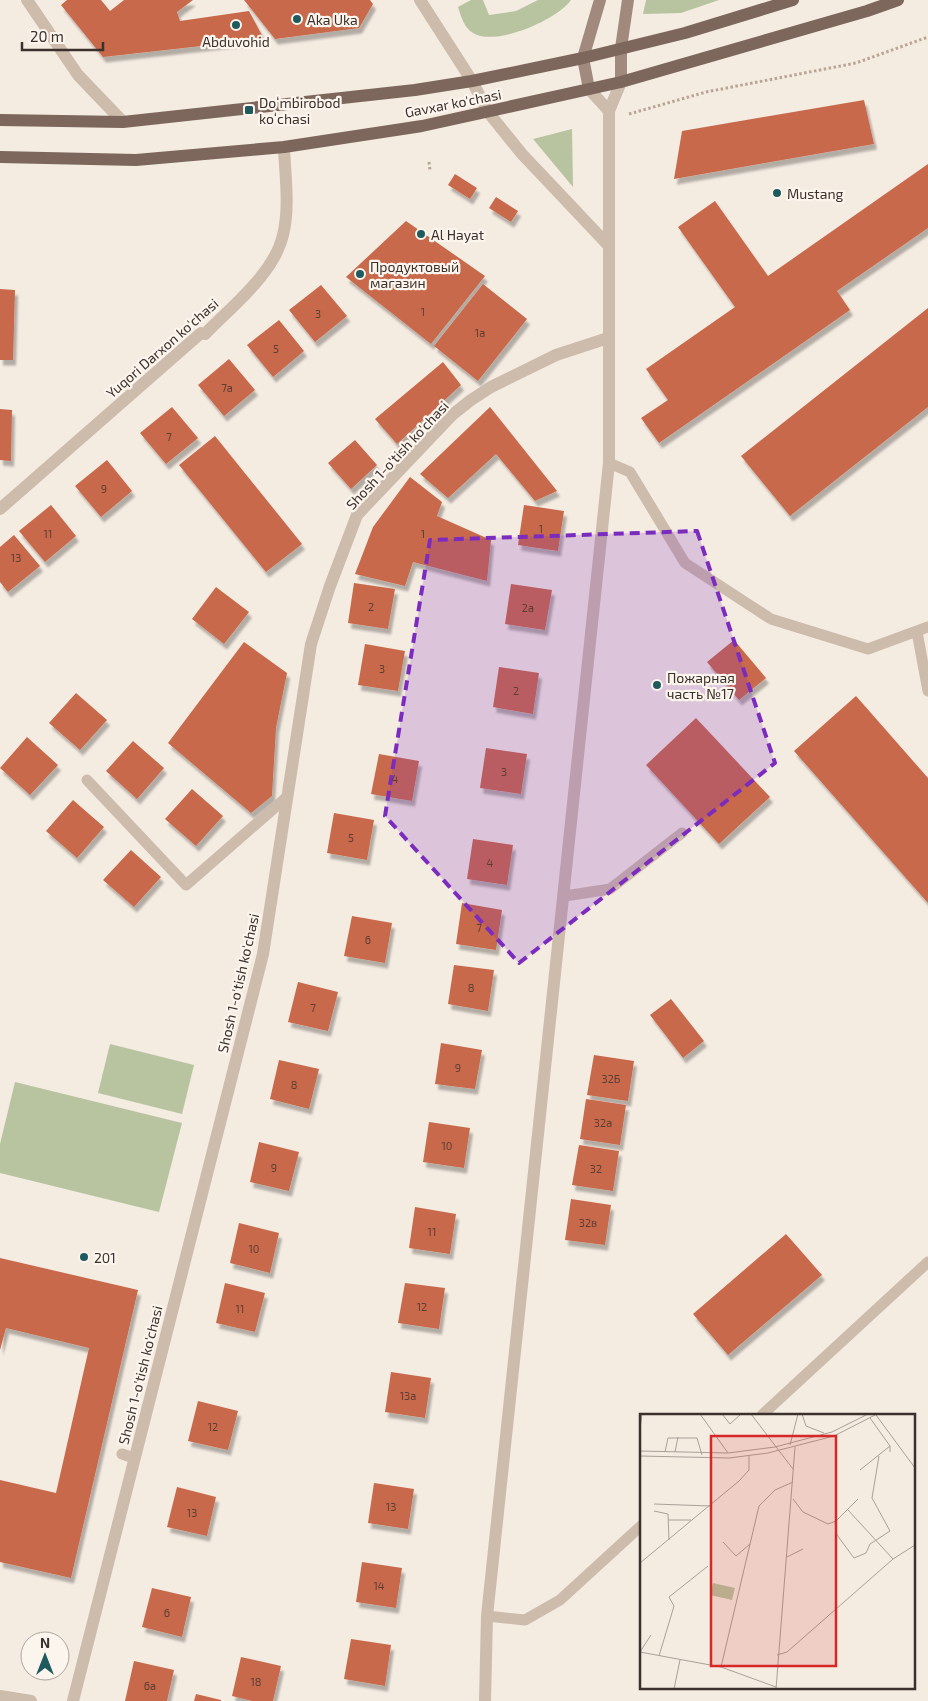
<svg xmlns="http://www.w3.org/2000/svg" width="928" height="1701" font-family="'Exo 2',sans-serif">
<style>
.green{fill:#b8c4a0}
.building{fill:#c8694b;filter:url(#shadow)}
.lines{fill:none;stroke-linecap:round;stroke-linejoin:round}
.path{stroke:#b9a596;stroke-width:3;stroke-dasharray:2.5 2.5;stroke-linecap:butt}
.service{stroke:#cdbbac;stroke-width:11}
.minor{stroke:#cdbbac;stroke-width:12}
.secondary{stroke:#a18a7d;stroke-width:12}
.primary{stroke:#7d675c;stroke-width:12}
.marked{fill:#7b2cbf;fill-opacity:0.2;stroke:#7b2cbf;stroke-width:4;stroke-dasharray:10 6;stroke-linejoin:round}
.poi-dot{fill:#1f5a5e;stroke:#fbf5ee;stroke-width:2}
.labels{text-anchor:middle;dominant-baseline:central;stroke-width:4.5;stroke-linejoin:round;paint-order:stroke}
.number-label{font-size:11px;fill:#5e3e33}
.poi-label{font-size:14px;fill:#3b302b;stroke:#fbf5ee;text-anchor:start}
.street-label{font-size:14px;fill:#3b302b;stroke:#fbf5ee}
.inset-road{fill:none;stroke:#aaa098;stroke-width:1}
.view{fill:#d62828;fill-opacity:0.15;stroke:#d62828;stroke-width:2.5}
.inset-edge{fill:none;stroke:#3b302b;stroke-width:2.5}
</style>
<defs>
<filter id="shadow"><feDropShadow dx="3" dy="5.5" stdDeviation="1" flood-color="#0004"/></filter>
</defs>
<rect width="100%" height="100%" fill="#f4ebe1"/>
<path class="green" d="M471,0H483L489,15L516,11L538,0H571C557,20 495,47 473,33C464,28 461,16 458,7Z
M646,0H719L681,13L643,14Z
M572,129L573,187L533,139Z
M110,1044L194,1065L182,1114L98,1093Z
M15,1082L182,1123L159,1212L0,1173V1144Z"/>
<path class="building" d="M67,0H101L110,11L124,0H193L177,12L180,21L249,11L264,39L103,57L61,5Z
M244,0H370L373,4L359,28L275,39Z
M864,100L874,144L674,179L682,131Z
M928,164V228L837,291L850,310L659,443L641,418L668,400L646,369L735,307L678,227L715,201L768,276Z
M455,174L477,188L470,199L448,185Z
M496,197L518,211L511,222L489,208Z
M406,221L485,276L431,344L346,277Z
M483,284L527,319L478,381L434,346Z
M321,285L347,316L315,342L289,310Z
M0,289L15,290L13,360H0Z
M928,308V407L790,516L741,456Z
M279,320L304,351L273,377L247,345Z
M229,359L255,390L224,416L198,385Z
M443,362L461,385L397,444L375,419Z
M172,407L198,438L166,464L140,433Z
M490,407L557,491L535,501L496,454L448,498L420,474Z
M0,409L12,410L11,461L0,460Z
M215,436L302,544L266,572L179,465Z
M355,440L377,465L351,489L328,463Z
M107,460L132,491L101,517L75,486Z
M410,477L442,502L437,516L491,540L487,581L413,562L405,586L355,574L373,527Z
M51,505L76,536L45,562L19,531Z
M524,505L564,511L558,551L518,545Z
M14,535L40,566L8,592L0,582V547Z
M354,583L395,589L388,629L348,623Z
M511,584L552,590L545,630L505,624Z
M216,587L249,612L224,644L192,619Z
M734,640L766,678L739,700L707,662Z
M244,642L287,673L276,728L272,796L251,813L168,743Z
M365,644L405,651L398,691L358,685Z
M499,667L539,673L533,714L493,707Z
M76,693L107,720L80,750L49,723Z
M856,696L928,778V903L794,751Z
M696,718L770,797L719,844L646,765Z
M27,737L58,765L30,795L0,768Z
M133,741L164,768L137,799L106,771Z
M486,748L527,754L521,794L480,788Z
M379,754L419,761L412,801L371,794Z
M192,789L223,816L196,846L165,819Z
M73,800L104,827L77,858L46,831Z
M334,813L374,820L367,860L327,853Z
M473,839L513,845L507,885L467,879Z
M131,850L161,877L134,907L103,880Z
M462,903L502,910L496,950L456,944Z
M352,916L392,923L385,963L344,956Z
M454,965L494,970L488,1011L448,1004Z
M298,982L338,992L328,1031L288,1022Z
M671,999L704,1041L683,1058L650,1015Z
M441,1043L482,1050L475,1089L435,1084Z
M594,1055L634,1061L628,1101L587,1095Z
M279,1060L319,1069L309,1109L270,1099Z
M586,1099L626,1105L620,1145L580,1139Z
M429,1122L470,1128L464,1168L423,1162Z
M259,1142L299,1152L289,1191L250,1182Z
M579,1145L619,1151L613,1191L572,1185Z
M571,1199L611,1205L605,1245L565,1240Z
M415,1207L456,1214L450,1254L409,1248Z
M239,1223L279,1233L270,1273L230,1263Z
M786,1234L822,1275L728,1355L693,1314Z
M0,1258L138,1290L71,1578L0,1562V1480L56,1493L89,1348L6,1328L0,1350Z
M225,1283L265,1293L255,1332L216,1323Z
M405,1283L445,1288L439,1329L398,1323Z
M391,1372L431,1378L425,1418L385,1412Z
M198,1401L238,1411L228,1450L188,1441Z
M374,1483L414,1489L408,1529L368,1523Z
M177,1487L216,1497L207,1536L167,1527Z
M362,1562L402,1568L396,1608L356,1602Z
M152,1588L191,1597L182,1637L142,1627Z
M351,1639L391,1645L385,1686L344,1679Z
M241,1657L281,1666L273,1701H252L232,1696Z
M134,1661L174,1670L167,1701H125Z
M196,1694L221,1700V1701H194Z"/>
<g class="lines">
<path class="path" d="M629,114L706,92L856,63L928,37
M429,162L430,171"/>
<path class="service" d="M609,463L630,472L685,563L771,619L868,649L928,627
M917,632L928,691
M87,780L186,885L287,797
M565,896L610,889L682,833
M762,1415L928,1262
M122,1454L134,1458
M487,1616L525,1620L560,1600L642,1525"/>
<path class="minor" d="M27,0L78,75L123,122
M420,0L472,81L488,112L522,154L608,245
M589,89L609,111
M0,509L201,333L205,334C232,306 274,274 283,235C290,207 285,175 284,147
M0,1696L31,1701
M73,1701L263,954L311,644L330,586L357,515L452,415L471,400L491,387L556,355L608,338
M485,1701L487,1616L609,463V111L621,82"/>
<path class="secondary" d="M621,82V48L628,0
M589,89L583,58L600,0"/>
<path class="primary" d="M0,120L123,122L415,90L472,81L583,58L685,33L793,0
M0,157L136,160L284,147L422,126L621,82L867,11L898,0"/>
</g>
<path class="marked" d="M697,531L775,763L519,963L385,816L430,540Z"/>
<g class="poi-dot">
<circle cx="297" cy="19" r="5"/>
<circle cx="236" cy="25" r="5"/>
<rect x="244" y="105" width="10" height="10" rx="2.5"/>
<circle cx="777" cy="193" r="5"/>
<circle cx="421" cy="234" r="5"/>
<circle cx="360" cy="274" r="5"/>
<circle cx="657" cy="685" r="5"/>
<circle cx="84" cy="1257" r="5"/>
</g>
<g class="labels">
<g class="number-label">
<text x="423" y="311">1</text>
<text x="318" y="313">3</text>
<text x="480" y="332">1а</text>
<text x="276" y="348">5</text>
<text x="227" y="387">7а</text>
<text x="169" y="436">7</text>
<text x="104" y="488">9</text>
<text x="541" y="528">1</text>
<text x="48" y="533">11</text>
<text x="423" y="533">1</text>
<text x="16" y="557">13</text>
<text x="371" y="606">2</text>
<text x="528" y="607">2а</text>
<text x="382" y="668">3</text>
<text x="516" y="690">2</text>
<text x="504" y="771">3</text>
<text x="395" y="778">4</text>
<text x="351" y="837">5</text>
<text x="490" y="862">4</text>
<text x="479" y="927">7</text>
<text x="368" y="939">6</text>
<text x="471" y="987">8</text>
<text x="313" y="1007">7</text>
<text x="458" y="1067">9</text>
<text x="611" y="1078">32Б</text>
<text x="294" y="1084">8</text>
<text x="603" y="1122">32a</text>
<text x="447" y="1145">10</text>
<text x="274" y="1167">9</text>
<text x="596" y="1168">32</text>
<text x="588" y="1222">32в</text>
<text x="432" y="1231">11</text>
<text x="254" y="1248">10</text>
<text x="422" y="1306">12</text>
<text x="240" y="1308">11</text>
<text x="408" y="1395">13а</text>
<text x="213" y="1426">12</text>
<text x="391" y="1506">13</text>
<text x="192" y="1512">13</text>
<text x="379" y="1585">14</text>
<text x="167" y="1612">6</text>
<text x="256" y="1681">18</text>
<text x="150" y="1685">6а</text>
</g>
<g class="poi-label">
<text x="307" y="19">Aka Uka</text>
<text x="236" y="41" text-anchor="middle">Abduvohid</text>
<text x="259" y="102">Doʻmbirobod<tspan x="259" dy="16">koʻchasi</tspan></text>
<text x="787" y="193">Mustang</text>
<text x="431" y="234">Al Hayat</text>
<text x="370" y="266">Продуктовый<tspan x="370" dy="16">магазин</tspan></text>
<text x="667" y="677">Пожарная<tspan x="667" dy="16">часть №17</tspan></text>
<text x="94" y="1257">201</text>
</g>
<g class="street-label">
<text transform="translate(453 103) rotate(-11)">Gavxar ko'chasi</text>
<text transform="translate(162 348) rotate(-41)">Yuqori Darxon ko'chasi</text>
<text transform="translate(397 455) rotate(-47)">Shosh 1-o'tish ko'chasi</text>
<text transform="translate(238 983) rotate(-77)">Shosh 1-o'tish ko'chasi</text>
<text transform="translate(140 1375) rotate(-76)">Shosh 1-o'tish ko'chasi</text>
</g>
</g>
<g transform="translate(640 1414)">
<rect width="275" height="275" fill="#f4ebe1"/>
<path d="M73,169L95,174L92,186L70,181Z" fill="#b8c4a0"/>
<path class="inset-road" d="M60,0L88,39M82,0L90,10L101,0M111,0L153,55M162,0L166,12L184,19M236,1L275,54M230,4L250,32V38M0,15L2,0M150,31L158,0M0,37L88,39L135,33L192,18L228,0M25,38L28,24H57L62,41M35,38L38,23M0,42L89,44L128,39L194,22L237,0M220,56L250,32M153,85L163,98L188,110L196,107L218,85M14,90L70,92M208,96L253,145M14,97L28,100L29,126M28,106H51M195,108L197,121L214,144L226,139L230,130L250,117L232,84L239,42M83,128L96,142L110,130M147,143L163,135M0,149L99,67L109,56V42M0,238L81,253L136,273M0,238L11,221M137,241L147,238L253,145L275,131M19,242L34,192L29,183L68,152M81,253L119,92L135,76L153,68M34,275L40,246M136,275L155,33"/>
<path class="view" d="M71,22H196V252H71Z"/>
<rect width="275" height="275" class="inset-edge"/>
</g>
<g transform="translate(45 1656)"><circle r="24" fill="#fbf5ee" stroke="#aea6a0"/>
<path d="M0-4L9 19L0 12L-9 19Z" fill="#1f5a5e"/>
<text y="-8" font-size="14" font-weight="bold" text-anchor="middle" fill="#3b302b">N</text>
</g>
<path d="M22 42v8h81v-8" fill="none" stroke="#3b302b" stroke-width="2.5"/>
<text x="30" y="42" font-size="15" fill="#3b302b" stroke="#fbf5ee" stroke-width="4" paint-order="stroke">20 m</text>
</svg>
